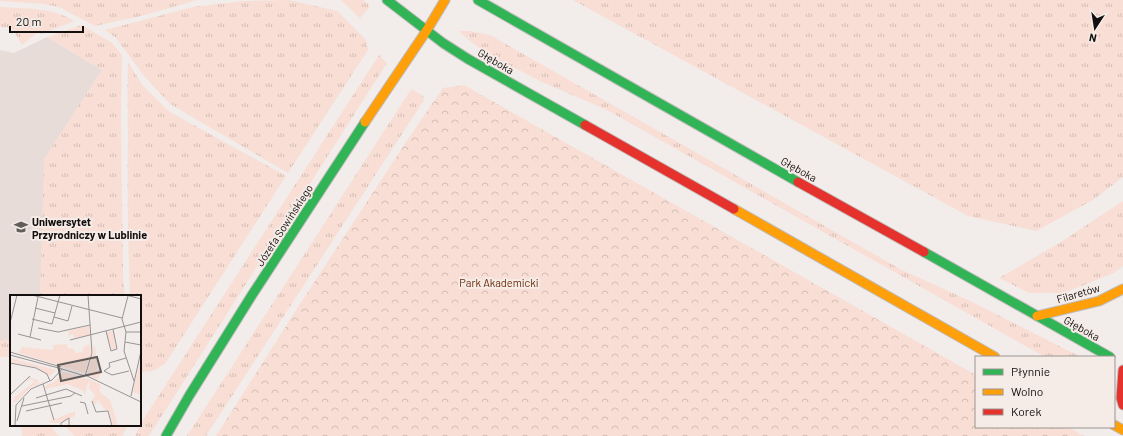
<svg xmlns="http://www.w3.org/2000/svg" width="1123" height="436" font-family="Barlow,sans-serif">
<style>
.built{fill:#e8dcd9}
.grass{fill:url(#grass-tufts)}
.park{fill:url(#park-crowns)}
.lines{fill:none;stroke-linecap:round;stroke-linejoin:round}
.fast-casing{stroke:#bebbba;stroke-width:11}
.slow-casing{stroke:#bebbba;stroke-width:11}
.jam-casing{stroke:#bebbba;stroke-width:11}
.fast{stroke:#30b455;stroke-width:9}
.slow{stroke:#ff9f0a;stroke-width:9}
.jam{stroke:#e5322d;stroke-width:9}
.labels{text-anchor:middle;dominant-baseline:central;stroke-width:4;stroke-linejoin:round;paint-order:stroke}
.street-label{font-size:11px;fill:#120f0e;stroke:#f5ece8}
.poi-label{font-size:11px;font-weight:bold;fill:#120f0e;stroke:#f5ece8;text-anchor:start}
.park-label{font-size:11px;fill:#6d2702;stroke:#f5ece8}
.inset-road{fill:none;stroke:#989493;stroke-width:1}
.view{fill:#605d5b;fill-opacity:0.15;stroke:#605d5b;stroke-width:2}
.inset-edge{fill:none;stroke:#120f0e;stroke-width:2}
</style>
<defs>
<pattern id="grass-tufts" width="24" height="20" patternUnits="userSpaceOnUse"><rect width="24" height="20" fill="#f8ded4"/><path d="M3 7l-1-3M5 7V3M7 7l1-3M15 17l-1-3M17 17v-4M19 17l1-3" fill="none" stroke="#d4bdb5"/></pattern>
<pattern id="park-crowns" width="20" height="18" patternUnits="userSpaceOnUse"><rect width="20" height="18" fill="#f8ded4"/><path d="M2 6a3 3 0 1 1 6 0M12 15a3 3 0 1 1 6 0" fill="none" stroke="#d4bdb5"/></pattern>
</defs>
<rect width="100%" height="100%" fill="#f2edeb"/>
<path class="built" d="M47,37L102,70L45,159L40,296H11V340H0V50L14,53Z"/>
<path class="grass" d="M0,0H197L145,15L95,26L59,7L44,4L0,1Z
M289,0L337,11L366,40L368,50L288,173L170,104L144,76L116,38L105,30L193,7L243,1Z
M341,0H363L370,6L360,18Z
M573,0H1123V177L1093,200L1036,231L968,216Z
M0,7C25,9 53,7 74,21L42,34L38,32L22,45L12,28L0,27Z
M82,25L112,43L122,55L121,117L123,274L125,296H40L44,159L102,70L47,37Z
M458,31H470L490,35L902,270L968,300L1081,357H1045L607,110L542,82L503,62L478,47Z
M379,55L387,63L149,436H135L143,420Z
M128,62L143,86L170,112L286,176L165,364L153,371L140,372V296H130C128,243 127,189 128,136C128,111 127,87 128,62Z
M412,89L423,96L424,98V100L206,436H187L408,94Z
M1123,201V266L1114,273L1064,293H1029L999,278L1061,242Z
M0,340H11V357H0Z
M21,425H49L59,436H22Z
M64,425H128L122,436H74Z"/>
<path class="park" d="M464,85L976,375V427H1068L1084,436H216L298,307L408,139L443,88Z"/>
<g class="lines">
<defs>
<path id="fast" d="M387,0L443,43L468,59L585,125
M478,0L798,182
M924,252L1110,357
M166,436L189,396L252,295L365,122"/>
<path id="slow" d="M365,122L427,30L445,0
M734,209L995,357
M1037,316L1099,301L1123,289
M1114,425L1123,430"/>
<path id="jam" d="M585,125L734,209
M798,182L924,252
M1123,370L1121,398L1123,405"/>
</defs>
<use href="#fast" class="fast-casing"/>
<use href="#slow" class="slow-casing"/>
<use href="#jam" class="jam-casing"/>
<use href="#fast" class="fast"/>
<use href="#slow" class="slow"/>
<use href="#jam" class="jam"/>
</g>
<defs>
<symbol id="university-bare" viewBox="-9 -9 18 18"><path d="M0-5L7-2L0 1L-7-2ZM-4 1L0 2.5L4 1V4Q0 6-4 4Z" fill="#605d5b" stroke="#f5ece8" stroke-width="2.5" paint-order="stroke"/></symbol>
</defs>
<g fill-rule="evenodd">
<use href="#university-bare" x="11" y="217" width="20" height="20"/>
</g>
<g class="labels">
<g class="street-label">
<text transform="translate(496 61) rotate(30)">Głęboka</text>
<text transform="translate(799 169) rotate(29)">Głęboka</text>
<text transform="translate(284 225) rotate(-57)">Józefa Sowińskiego</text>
<text transform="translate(1078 293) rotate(-16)">Filaretów</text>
<text transform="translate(1082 328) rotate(29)">Głęboka</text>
</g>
<g class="poi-label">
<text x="32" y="221">Uniwersytet<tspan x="32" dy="13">Przyrodniczy w Lublinie</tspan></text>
</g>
<g class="park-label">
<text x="499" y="282">Park Akademicki</text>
</g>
</g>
<g transform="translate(10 295)">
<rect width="131" height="131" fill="#f2edeb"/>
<path d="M79,31L80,40L64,43L63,39L60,40V44L58,36ZM83,50L85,52L86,57V64L89,65V66H87V76L93,77L87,84L95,88L84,83L77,78L84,59ZM7,62L8,65L46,75L40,81L26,72L0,67V63L7,65ZM53,77L79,84L90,89V97L100,105L108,131H103L99,116L94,114L88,105L85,110L82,105L85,100L79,93V85L74,101V96L57,89L36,94L35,91L44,87Z" fill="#f8ded4"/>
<path d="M20,82L29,86L25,89L37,86L21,92L6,107H3L5,103L1,105L24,87L22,84L15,87Z" fill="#f8ded4"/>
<path d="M129,70H131V100L123,97Z" fill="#f8ded4"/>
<path d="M103,36L106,54L102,55L96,37ZM57,49L58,54L63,53L66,58L72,57L74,52L80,49L81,59L74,78L9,58L12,52L43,55V50ZM65,116V121L49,128L38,127Z" fill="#f8ded4"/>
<path class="inset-road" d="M22,0L112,23M116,0L131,4M118,1L112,24L116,37L114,56L124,86M25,13L45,18M44,22L58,26L62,11M22,24L42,29L50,0M0,28L7,0M28,33L48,37L80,30M96,36L101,56L107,54L103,34M116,37H131M8,39L31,45M20,42L28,2M60,45L131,27M115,47L131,50M0,57L51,72M0,60L52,74M116,63L99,68L100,72L94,76L102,80L119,76M0,68L26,73L37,79L40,86M75,80L131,107M33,89L44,125M0,100L20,81M121,101L131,56M26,103L56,94L72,101M82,106L86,117L98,116L102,131M70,107L75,108L78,119M12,111L61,101L65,98M16,116L52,108M7,126L14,103M5,131L6,110L21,94L42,85L52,74L75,81L82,58L78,0M51,131V128L59,123V131"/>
<path class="view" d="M87,62L91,77L51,86L48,70Z"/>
<rect width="131" height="131" class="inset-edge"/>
</g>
<rect x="975" y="356" width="140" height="72" fill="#f5ece8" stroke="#9a9491"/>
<rect x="983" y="369" width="20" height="6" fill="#30b455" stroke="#9a9491"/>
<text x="1011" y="376" font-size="12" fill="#120f0e">Płynnie</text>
<rect x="983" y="389" width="20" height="6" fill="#ff9f0a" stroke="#9a9491"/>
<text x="1011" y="396" font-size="12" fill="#120f0e">Wolno</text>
<rect x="983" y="409" width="20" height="6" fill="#e5322d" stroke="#9a9491"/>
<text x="1011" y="416" font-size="12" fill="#120f0e">Korek</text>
<g transform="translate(1095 28) rotate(192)" stroke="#f5ece8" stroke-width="3" paint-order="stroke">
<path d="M0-3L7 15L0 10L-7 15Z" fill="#120f0e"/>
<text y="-6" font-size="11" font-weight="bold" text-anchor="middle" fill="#120f0e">N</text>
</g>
<path d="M10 26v6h73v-6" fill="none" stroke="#120f0e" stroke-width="2"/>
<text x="16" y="26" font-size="12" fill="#120f0e" stroke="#f5ece8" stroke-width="3" paint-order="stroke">20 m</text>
</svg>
